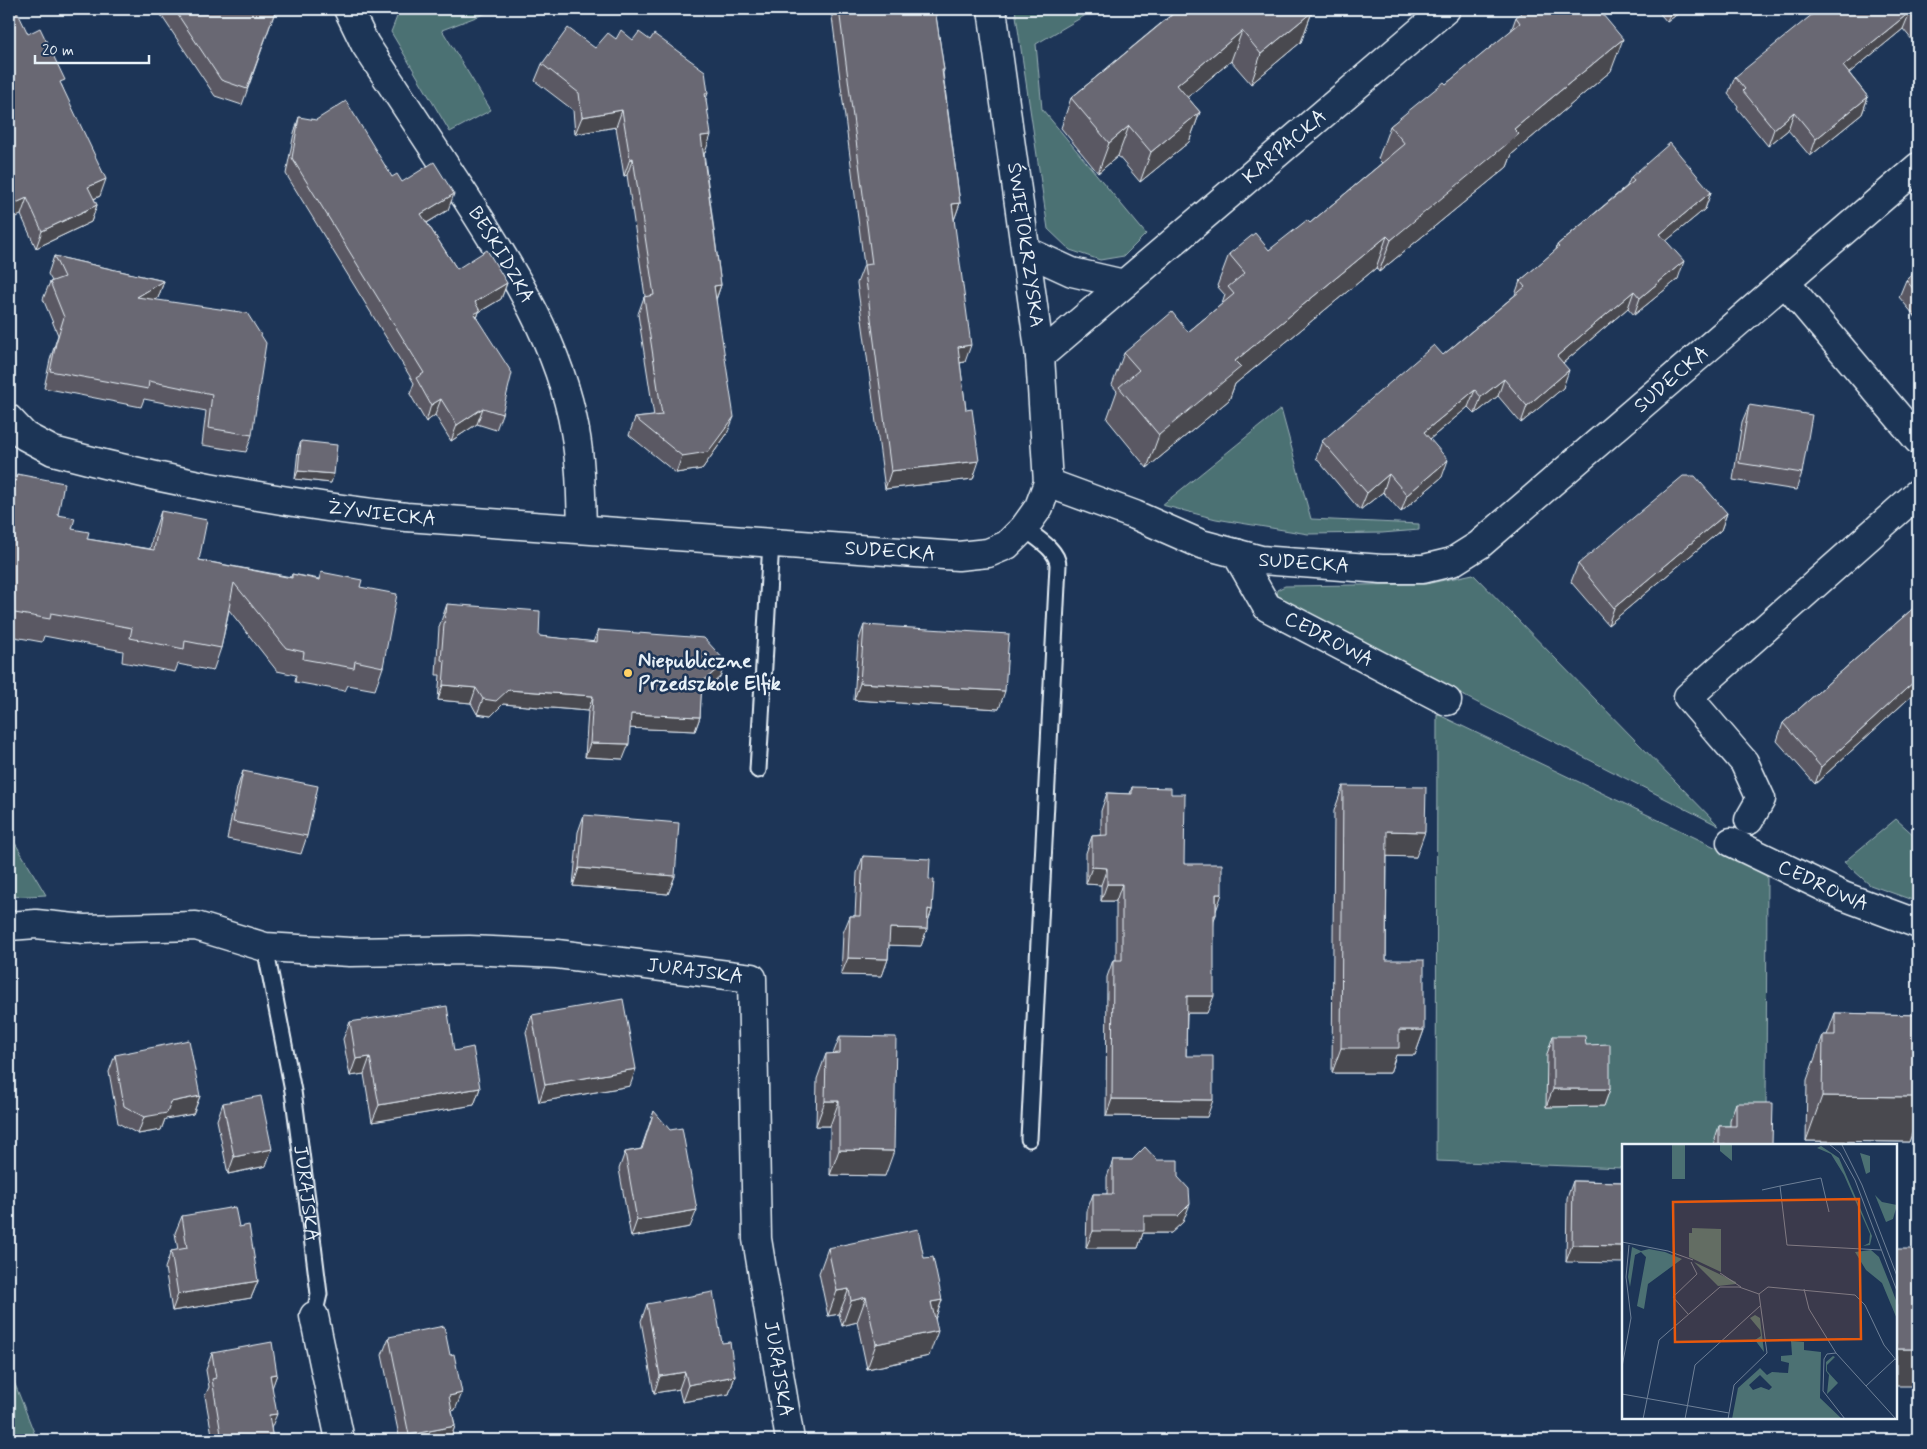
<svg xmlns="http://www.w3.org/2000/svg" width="1927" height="1449" font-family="Mynerve,sans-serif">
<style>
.green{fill:#4c7173;stroke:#9ab1b6}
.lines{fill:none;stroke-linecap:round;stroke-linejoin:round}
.lane-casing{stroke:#e8f1f8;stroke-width:19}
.street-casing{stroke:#e8f1f8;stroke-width:31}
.lane{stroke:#1d3557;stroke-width:15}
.street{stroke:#1d3557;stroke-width:28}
.wall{fill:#5a5963;stroke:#e8f1f8}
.shaded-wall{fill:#4a4850;stroke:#e8f1f8}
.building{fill:#696773;stroke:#e8f1f8}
.poi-dot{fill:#ffd166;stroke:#1d3557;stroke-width:2}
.labels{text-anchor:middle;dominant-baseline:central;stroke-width:5;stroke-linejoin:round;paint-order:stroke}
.street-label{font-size:20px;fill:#e8f1f8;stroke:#1d3557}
.poi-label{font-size:20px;font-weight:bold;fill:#e8f1f8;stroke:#1d3557;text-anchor:start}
.inset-road{fill:none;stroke:#6e8097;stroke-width:1}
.view{fill:#e8590c;fill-opacity:0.15;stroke:#e8590c;stroke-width:2.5}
.inset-edge{fill:none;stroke:#e8f1f8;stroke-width:2.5}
</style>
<rect width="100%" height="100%" fill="#1d3557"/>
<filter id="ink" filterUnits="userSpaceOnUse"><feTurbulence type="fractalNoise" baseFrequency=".02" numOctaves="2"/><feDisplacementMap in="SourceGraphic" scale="10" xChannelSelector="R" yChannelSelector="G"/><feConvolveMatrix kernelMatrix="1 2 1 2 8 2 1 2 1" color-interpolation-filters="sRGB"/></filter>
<g filter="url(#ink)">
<path class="green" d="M400,9H497L442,30L491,110L450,132L391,32Z
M1015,9H1096L1036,44L1042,109L1146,234L1124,256L1100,260L1070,250L1048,229Z
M1281,409L1311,519L1419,524V530L1382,533L1308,534L1216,519L1162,505Z
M1473,574L1719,826L1284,604L1278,598L1277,590L1285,586L1426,584Z
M1437,714L1767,872L1766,1120L1730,1145H1623V1168L1436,1161Z
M1896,819L1916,837L1918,835V902L1870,885L1844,862Z
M9,833L46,895L9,897Z
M9,1369L37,1440H17L9,1420Z"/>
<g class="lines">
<defs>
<g id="lane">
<path d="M1024,528C1036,538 1057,549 1058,565L1029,1139"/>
<path d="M758,770L771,542"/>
<path id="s1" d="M265,947L293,1091L313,1245L319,1294L314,1316"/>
</g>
<g id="street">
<path id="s2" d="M348,9L365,44C399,96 433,147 467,199C513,271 560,345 575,431C581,463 581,496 582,529"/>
<path d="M1026,251L1072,272L1124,284"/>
<path d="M1785,282L1918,440"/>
<path id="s3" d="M1040,356L1446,9"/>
<path id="s4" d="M9,419L25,436L53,451C169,482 287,504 406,517L958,556L988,553L1007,545L1024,528L1039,507L1048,483L1040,356L992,9"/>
<path id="s5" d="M1048,483L1135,515L1201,544L1261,560L1382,569H1423L1452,562L1479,545L1918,167"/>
<path id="s6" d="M1236,553L1267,607L1447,701"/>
<path d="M1749,820L1761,799L1744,762L1688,697L1918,493"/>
<path id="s7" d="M1731,842L1843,896L1918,924"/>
<path id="s8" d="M9,926L36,924L84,929L196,926L265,947L350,952L469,950L557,954L752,978L757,1239L790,1440"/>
<path d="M314,1316L340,1440"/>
</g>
</defs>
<use href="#lane" class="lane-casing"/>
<use href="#street" class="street-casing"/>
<use href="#lane" class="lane"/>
<use href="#street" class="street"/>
</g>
<path class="wall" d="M157,9H276L242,105L215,96Z
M831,9H935L944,70L943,73L960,203L954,220L965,362L960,363L966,410L973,479L885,489L857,283L864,265Z
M1177,9H1309L1312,12L1301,42L1251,84L1231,61L1187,97L1200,112L1189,142L1140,182L1118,156L1098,173L1061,128L1071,98L1177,10Z
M1656,9H1684L1667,22Z
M1918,9V47L1903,29L1849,73L1868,97L1862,114L1810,156L1788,130L1768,146L1737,108L1738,106L1728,94L1735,77Z
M1516,17L1611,71L1512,154L1507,167L1379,272L1376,268L1235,384L1229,400L1147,468L1107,419L1117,391L1112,385L1124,353L1188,332L1222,304L1225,295L1217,286L1229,254L1269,250L1310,223L1382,163L1378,159L1390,126L1446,84L1511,31Z
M28,34L62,86L100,196L94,199L97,205L91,222L36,248L21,215Z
M616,39L708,93L706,99L705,153H704L721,285L716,300L727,434L702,469L676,473L629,435L635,418L654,416L638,314L644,297L645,296L627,175L624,176L616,127L575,134L573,110L535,81L542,64L595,48Z
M299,117L392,177L448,210L427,223L457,269L507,283L501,299L479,312L477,318L502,414L496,430L477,424L451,441L435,415L426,422L410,394L414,383L286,174L294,133Z
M1631,177L1711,192L1705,209L1666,241L1678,279L1634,315L1628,308L1563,363V388L1521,423L1498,396L1475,414L1468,407L1430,439L1442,477L1401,512L1383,492L1360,510L1316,458L1322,441L1443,355L1515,295L1520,281L1556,250L1557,245L1627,186Z
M54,256L164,281L158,298L155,299L252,435L246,452L202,445L206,411L144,399L141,407L44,388L50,360L58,335L43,299L50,282L52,281L48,274Z
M1918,269V320L1899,297L1906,280Z
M1749,405L1802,473L1796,490L1733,480L1742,422Z
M301,441L331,483L295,479L298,450Z
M17,474L72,529L87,539L150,549L153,534L161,511L199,560L291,577L292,574L319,579L321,572L360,587L383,667L375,690L348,685L345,691L295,682L296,675L277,671L229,610L221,648L213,671L178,664L175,672L122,662L123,651L44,636L42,642L9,636V496Z
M1727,513L1721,530L1608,625L1571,582L1578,564Z
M447,604L539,636L593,642L598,630L720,677L701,693L700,717L695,731L630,728L623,759L585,757L588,711L503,704L491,716L477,714L471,703L438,700L440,675H436L439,627Z
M1918,604V690L1815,784L1777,741L1783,723Z
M864,625L999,709L854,700L858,642Z
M243,771L307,836L301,854L227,839L237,788Z
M1343,786L1416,857L1387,856L1386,960L1424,1030L1415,1055H1396L1390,1073H1332L1334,811Z
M1132,787L1171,794L1184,864L1216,911V915L1214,920L1207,1013H1187L1186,1056L1207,1117L1106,1116L1107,977L1113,960H1116V901H1101V885L1086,884V853L1092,836L1101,835V811L1107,793L1130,794Z
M584,815L675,876L668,894L573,886L578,832Z
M863,856L929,879L932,910L927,924V929L921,946L889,945L888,959L882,976L841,975L843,933L850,916H855L857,873Z
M1835,1013L1918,1015V1117L1909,1142L1806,1141L1807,1080L1823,1035H1827Z
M532,1015L630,1086L539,1102L526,1032Z
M350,1022L454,1051L480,1088L474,1105L372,1122L364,1074L350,1076L343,1039Z
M840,1036L885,1176L830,1175V1126H816L817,1079L826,1054H833Z
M1553,1036L1586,1045L1610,1089L1604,1106L1546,1107L1547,1054Z
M115,1055L200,1096L193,1114L165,1119L161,1130L138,1134L118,1123L109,1072Z
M223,1103L266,1166L228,1174L217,1120Z
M1736,1103L1772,1145H1713L1719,1126H1730V1120Z
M654,1111L690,1227L631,1237L619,1169L625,1152L641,1149Z
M1113,1160H1157L1178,1177L1183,1222L1171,1233H1143L1138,1248H1086L1087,1211L1093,1194H1107V1177Z
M1573,1181L1623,1182L1566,1262L1567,1198Z
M182,1216L239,1227L258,1281L251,1298L172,1311L165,1268L171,1251L178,1250L175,1233Z
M828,1248L924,1258L942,1300L935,1319L929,1356L867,1369L857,1322L842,1326L839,1314L828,1316L819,1273Z
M647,1304L722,1343L735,1376L729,1394L682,1402L679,1389L654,1393L641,1321Z
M389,1337L455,1410L452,1411L455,1426L450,1440H400L382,1355Z
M212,1353L277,1374L272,1387L271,1428L273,1440H213L205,1396L209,1387L206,1370Z"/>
<path class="shaded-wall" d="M1672,9H1684L1667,22Z
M1312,12L1301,42L1251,84L1261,54Z
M1910,12L1903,29L1837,83L1843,66Z
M1242,31L1231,61L1166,115L1177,85Z
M1623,39L1611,71L1512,154L1507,167L1379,272L1391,240L1514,129Z
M1868,97L1862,114L1810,156L1816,139Z
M622,110L616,127L575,134L582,117Z
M1200,112L1189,142L1140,182L1151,152Z
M1794,112L1788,130L1768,146L1774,129Z
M1129,126L1118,156L1098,173L1109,143Z
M711,135L705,153L695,154L701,136Z
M633,158L627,175L624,176L630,159Z
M106,179L100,196L82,204L88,187Z
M1711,192L1705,209L1654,251L1660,234Z
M454,194L448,210L415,230L421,214Z
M27,198L21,215L9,220V206Z
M960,203L954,220L952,204Z
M97,205L91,222L36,248L42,231Z
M1387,236L1376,268L1235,384L1229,400L1147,468L1159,435L1235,361Z
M1684,261L1678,279L1634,315L1640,298Z
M164,281L158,298L131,314L137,297Z
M507,283L501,299L479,312L474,327L475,302Z
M721,285L715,302L714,286Z
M1634,291L1628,308L1551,373L1557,356Z
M971,345L965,362L952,364L958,347Z
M1569,370L1563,388L1521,423L1527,406Z
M1504,379L1498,396L1475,414L1481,397Z
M1475,390L1468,407L1418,449L1424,432Z
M441,399L435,415L426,422L431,405Z
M483,408L477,424L451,441L457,425Z
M734,417L727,434L702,469L676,473L682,456Z
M1448,460L1442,477L1401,512L1407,495Z
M979,461L973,479L885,489L891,471Z
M298,471L334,474L331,483L295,479Z
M1389,474L1383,492L1360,510L1367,493Z
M1727,513L1721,530L1608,625L1614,608Z
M726,662L720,677L697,697L702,682Z
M1918,678V690L1815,784L1821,767Z
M860,683L1005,691L999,709L854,700Z
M443,685L476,688L471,703L438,700Z
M508,690L593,696L588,711L503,704L491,716L477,714L483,699Z
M631,714L700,717L695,731L625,728Z
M590,743L629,744L623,759L585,757Z
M1387,831L1425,832L1416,857L1378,856Z
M1092,867L1107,868L1101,885L1086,884Z
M579,868L675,876L668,894L573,886Z
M1107,884H1122L1116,901H1101Z
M1216,894H1222L1216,911Z
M928,909L932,910L926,927Z
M890,928L927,929L921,946L883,945Z
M848,958L888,959L882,976L841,975Z
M1187,996H1214L1207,1013H1181Z
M1399,1030H1424L1415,1055H1396L1390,1073H1332L1341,1048Z
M370,1057L364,1074L350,1076L356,1059Z
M636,1069L630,1086L539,1102L545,1085Z
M480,1088L474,1105L372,1122L379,1105Z
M1553,1089H1610L1604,1106L1546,1107Z
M200,1096L193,1114L165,1119L161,1130L138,1134L144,1117L171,1102Z
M1822,1096L1918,1097V1117L1909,1142L1806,1141Z
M1112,1099L1213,1100L1207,1117L1106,1116Z
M825,1101H839L830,1126H816Z
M272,1149L266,1166L228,1174L234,1157Z
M839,1150L894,1151L885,1176L830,1175Z
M1190,1204L1183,1222L1171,1233H1143L1138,1248H1086L1093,1231L1144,1216Z
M697,1210L690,1227L631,1237L637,1220Z
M1572,1245L1623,1246V1263L1566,1262Z
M258,1281L251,1298L172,1311L178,1294Z
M849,1289L839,1314L828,1316L837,1291Z
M866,1297L857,1322L842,1326L851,1301Z
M942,1300L933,1325L931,1302Z
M938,1331L929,1356L867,1369L876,1344Z
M1896,1349H1918V1386H1896Z
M685,1372L679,1389L654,1393L660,1376Z
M277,1374L271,1391L270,1375Z
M735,1376L729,1394L682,1402L688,1385Z
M462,1393L455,1410L443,1413L449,1396Z
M277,1414L270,1431L269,1415Z
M455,1426L450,1440H407L409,1435Z"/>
<path class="building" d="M9,9H16L28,34L40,28L65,80L60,82L106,179L88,187L97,205L42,231L27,198L9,206Z
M174,9H276L247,89L221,80Z
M839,9H935L944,70H942L960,203L952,204L971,345L958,347L966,410L972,409L979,461L891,471L864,265L872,264Z
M1179,9H1309L1312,12L1261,54L1242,31L1177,85L1200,112L1151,152L1129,126L1109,143L1071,98Z
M1526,9H1598L1623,39L1514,129L1519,134L1391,240L1387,236L1235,361L1241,367L1159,435L1119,387L1139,370L1124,353L1172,312L1188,332L1234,294L1228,287L1245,273L1229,254L1255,233L1269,250L1307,220L1310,223L1405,144L1390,126L1444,82L1446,84L1520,23L1516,17Z
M1819,9H1918V22L1910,12L1843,66L1868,97L1816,139L1794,112L1774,129L1743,91L1745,89L1735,77Z
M568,28L595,48L608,33L616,39L621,30L633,40L639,32L650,40L654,34L705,71L708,93H705L711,135L701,136L721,285L714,286L734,417L708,452L682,456L635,418L662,415L644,297L654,295L633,158L630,159L622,110L582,117L579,93L542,64Z
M346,101L392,177L397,174L402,182L434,162L454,194L421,214L457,269L487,250L507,283L475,302L480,311L474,314L512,373L502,414L483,408L457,425L441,399L431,405L416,378L424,373L292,158L299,117L316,120Z
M1670,143L1711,192L1660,234L1684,261L1640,298L1634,291L1557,356L1569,370L1527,406L1504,379L1481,397L1475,390L1424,432L1448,460L1407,495L1389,474L1367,493L1322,441L1434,345L1443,355L1525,287L1520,281L1559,247L1557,245L1634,181L1631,177Z
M54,256L164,281L137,297L247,313L266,343L252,435L208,428L212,394L149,381L148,389L50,371L56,343L64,317L50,282L64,277Z
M1918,269V295L1906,280Z
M1749,405L1812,415L1802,473L1739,463Z
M301,441L337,445L334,474L298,471Z
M17,474L64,483L58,515L75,518L72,529L89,532L87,539L154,550L161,511L207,520L199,560L292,578V574L320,580L321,572L362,580L360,587L397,594L383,667L355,661L354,668L303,659L304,652L286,648L234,583L221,648L185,641L184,649L130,638L132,628L51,613L50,619L9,612V517Z
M1683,476H1695L1727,513L1614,608L1578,564Z
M447,604L540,611L539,636L597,642L598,630L704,638L726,662L702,682L700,717L631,714L629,744L590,743L593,696L508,690L496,701L483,699L476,688L443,685L445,661L441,660L445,613H446Z
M1918,604V678L1821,767L1783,723Z
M864,625L1009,634L1005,691L860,683Z
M243,771L318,786L307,836L233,822Z
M1343,786L1426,787L1425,832L1387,831L1386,960H1424V1030H1399V1048H1341Z
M1132,787L1171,788V794H1185L1184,864H1222V894H1216V915H1214V996H1187L1186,1056H1213V1100L1112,1099L1113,960H1122V884H1107V868L1092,867V836L1107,835V793L1132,794Z
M584,815L679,823L675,876L579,868Z
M863,856L930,859L929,879L934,880L932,910L928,909L927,929L890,928L888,959L848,958L850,916H860Z
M623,999L636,1069L545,1085L532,1015Z
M447,1006L454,1051L473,1047L480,1088L379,1105L370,1057L356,1059L350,1022Z
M1835,1013L1918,1015V1097L1822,1096L1823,1035H1835Z
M840,1036L896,1037L894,1151L839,1150V1101H825L826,1054L840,1053Z
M1553,1036H1585L1586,1045L1610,1044V1089H1553Z
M189,1040L200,1096L171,1102L167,1113L144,1117L124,1106L115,1055Z
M261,1096L272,1149L234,1157L223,1103Z
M1736,1103H1773L1772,1145H1719V1126H1736Z
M654,1111L670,1130L682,1128L697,1210L637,1220L625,1152L642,1149Z
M1145,1147L1157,1160H1178V1177L1189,1189L1190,1204L1178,1216H1144V1231H1093V1194H1113V1160H1132Z
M1573,1181L1623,1182V1246L1572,1245Z
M235,1207L239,1227L249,1225L258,1281L178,1294L171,1251L187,1248L182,1216Z
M918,1229L924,1258L933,1257L942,1300L931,1302L938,1331L876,1344L866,1297L851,1301L849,1289L837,1291L828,1248Z
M1896,1249H1918V1349H1896Z
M713,1292L722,1343L730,1342L735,1376L688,1385L685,1372L660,1376L647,1304Z
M444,1326L450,1355L454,1354L462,1393L449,1396L455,1426L409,1435L389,1337Z
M272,1342L277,1374L270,1375L277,1414L269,1415L273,1440H222L212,1379L216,1378L212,1353Z"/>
</g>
<circle class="poi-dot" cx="628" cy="673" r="5"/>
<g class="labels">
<g class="street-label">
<text stroke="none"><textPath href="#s3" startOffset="322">KARPACKA</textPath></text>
<text transform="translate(1025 245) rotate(82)">ŚWIĘTOKRZYSKA</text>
<text stroke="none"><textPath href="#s2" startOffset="290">BESKIDZKA</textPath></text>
<text stroke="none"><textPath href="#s5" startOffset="705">SUDECKA</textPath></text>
<text stroke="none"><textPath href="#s4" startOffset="390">ŻYWIECKA</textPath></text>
<text stroke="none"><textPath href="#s4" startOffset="900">SUDECKA</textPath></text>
<text stroke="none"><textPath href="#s5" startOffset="270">SUDECKA</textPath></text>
<text stroke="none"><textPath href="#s6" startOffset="132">CEDROWA</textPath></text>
<text stroke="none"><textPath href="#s7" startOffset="102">CEDROWA</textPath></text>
<text stroke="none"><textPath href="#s8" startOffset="691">JURAJSKA</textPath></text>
<text stroke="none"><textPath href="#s1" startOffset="250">JURAJSKA</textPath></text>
<text stroke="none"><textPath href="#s8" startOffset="1141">JURAJSKA</textPath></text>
</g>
<g class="poi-label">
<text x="638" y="661">Niepubliczne<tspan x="638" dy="23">Przedszkole Elfik</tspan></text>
</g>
</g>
<g transform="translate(1622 1144)">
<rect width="275" height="275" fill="#1d3557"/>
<path d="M50,0H63V35H50ZM98,0H110V17L98,7ZM199,2L217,14L250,92L248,101L241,102L247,99L248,90L222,31L209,10L195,4ZM238,9L248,12V28L244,30ZM253,51L260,58L275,61L271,75L264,78ZM70,84L99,85V128L67,113V89H70ZM10,103L19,107L27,105L43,108L60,115L26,140L22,165L15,162L24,113L19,108L13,111L8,143L6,133ZM249,106L257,113L267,138L275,159V175L260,139L244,126L233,108ZM72,118L114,138V140L96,142ZM133,171L138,174L142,208L133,196L139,192L138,186L128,174ZM169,197L182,198V206L199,208L198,254L220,275H110L116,244L136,226L138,224L145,231L150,228L166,229L167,219L159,217V212L170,211ZM138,231L150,243L147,246L139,243L131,246L127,241ZM211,212L213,213L205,221V227L216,239L205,250L207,231L204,227V218Z" fill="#4c7173" fill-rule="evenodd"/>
<path class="inset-road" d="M207,0L218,9L233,36L275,147M220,1L240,41L275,132M140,46L158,42M207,68L199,34L158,42L165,101L259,106M0,98L46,107L71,116M98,129L119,143M182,145L187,165L214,209L274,275M137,150L146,143L233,151L243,161L262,201L275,217M66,170L51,153L75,130L69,118M214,209L205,210L202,215L201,247L223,275M0,223L9,174L4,133L7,101M244,242L273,215M0,250L107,269M21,275L37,196L98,143H117L137,150M63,275L73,221L138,162M106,275L112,241L145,209L137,150"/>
<path class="view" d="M237,55L239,195L53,198L51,58Z"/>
<rect width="275" height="275" class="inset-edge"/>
</g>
<rect width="1927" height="1449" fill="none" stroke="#1d3557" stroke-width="30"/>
<rect x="15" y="15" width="1897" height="1419" fill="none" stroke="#e8f1f8" stroke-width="2" filter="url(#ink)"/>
<path d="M35 55v8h114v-8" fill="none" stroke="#e8f1f8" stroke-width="2.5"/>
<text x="42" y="55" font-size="15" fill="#e8f1f8" stroke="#1d3557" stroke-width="4" paint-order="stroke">20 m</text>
</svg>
